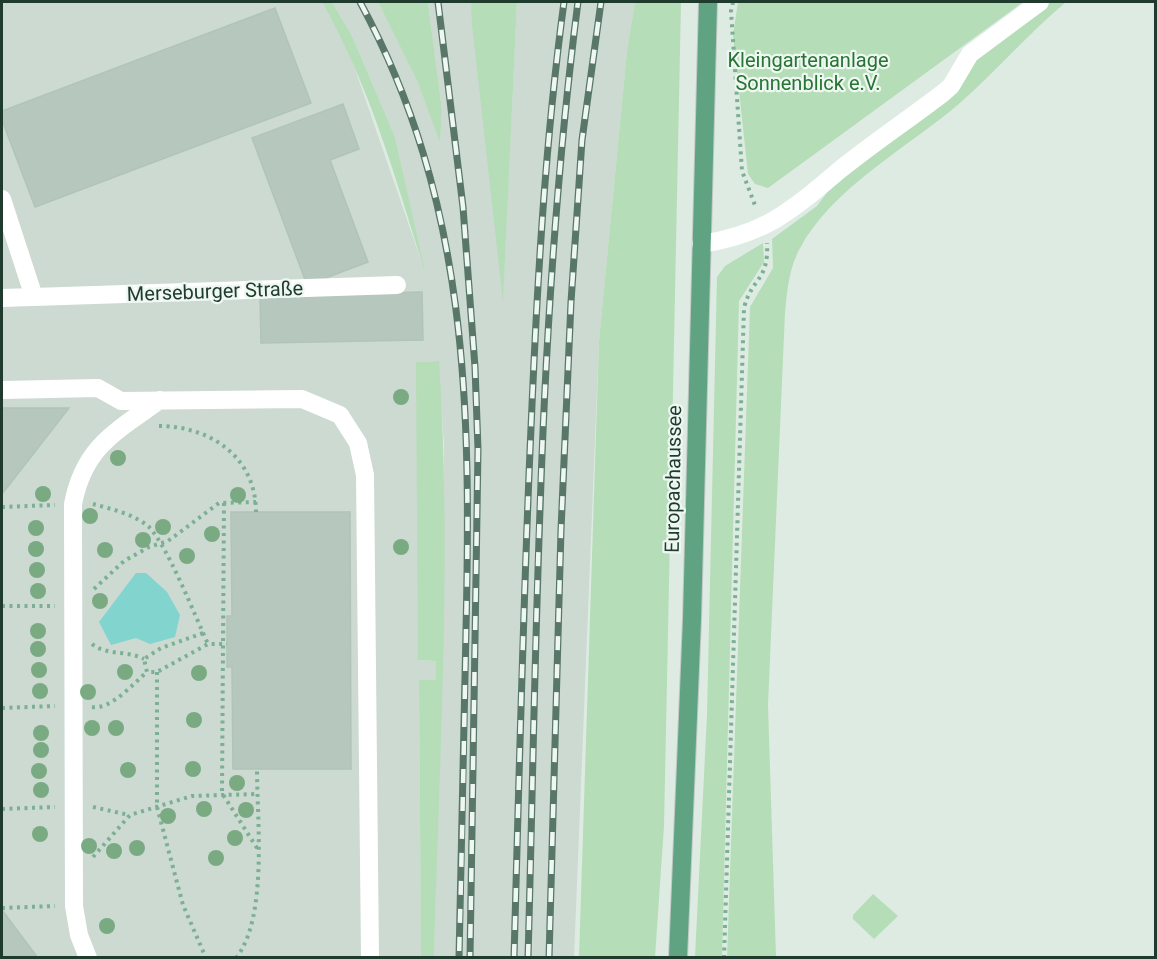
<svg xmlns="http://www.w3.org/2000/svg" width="1157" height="959" font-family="Roboto,sans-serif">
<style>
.built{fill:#ccdad1}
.green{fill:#b5ddb7}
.water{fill:#82d4ce}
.building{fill:#b6c8bd;stroke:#b0c4b7;stroke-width:1.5}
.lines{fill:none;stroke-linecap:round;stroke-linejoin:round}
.major-casing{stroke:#c0c8c4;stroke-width:20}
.path{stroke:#7cb094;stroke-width:4;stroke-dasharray:3 4.5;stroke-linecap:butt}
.minor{stroke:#fff;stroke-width:18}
.major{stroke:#60a383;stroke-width:18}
.rail-casing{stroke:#587768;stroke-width:7}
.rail{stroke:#eef7f1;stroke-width:4.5;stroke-dasharray:14;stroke-linecap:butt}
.tree{fill:#79aa82}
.labels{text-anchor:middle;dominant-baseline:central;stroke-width:4.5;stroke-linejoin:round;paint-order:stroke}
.park-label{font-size:20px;fill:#277433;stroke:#eef7f1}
.street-label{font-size:20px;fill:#1e3b2d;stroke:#eef7f1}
</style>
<rect width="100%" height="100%" fill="#deebe2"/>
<path class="built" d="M2,2H322L347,46L422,263L395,137L352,36L332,2H378L418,83L440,139L442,110L428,2H471L503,296L517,2H635L627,51L599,341L574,957H434L444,520V443L438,361L417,362L419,660L436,661V680H419L421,957L2,958Z"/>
<path class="green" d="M322,2H332L352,36L395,137L425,272C396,180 370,86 322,2Z
M378,2H428L442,110L440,142L418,83Z
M471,2H517L503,302L472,24Z
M635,2H681L664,826L655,957H579L599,341L627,51Z
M738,2H1023L768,188L755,184L748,174L733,35Z
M1048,2H1066C1029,33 997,70 960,103C909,147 831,188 799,250C789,269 787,291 785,312L768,705L776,957L727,958L750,307L773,268L772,239L817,206L837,179L963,68Z
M763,243L764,262L739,301L722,957H695L707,715L717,277L725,266Z
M439,361C452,558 439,760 434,957L421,958L419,680H436V661L418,660L416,362Z
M873,894L898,916L874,939L853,919V915Z"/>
<path class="water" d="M136,573H146L167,592L180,615L175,637L150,644L136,638L111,645L99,622Z"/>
<path class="building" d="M275,8L311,103L35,207L2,120V111Z
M343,104L359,149L330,160L368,262L307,285L252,138Z
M422,292L423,340L261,343L260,296Z
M2,408H69L2,494Z
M231,512H350L351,769H233L232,667H227V616H232Z
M2,910L38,958H2Z"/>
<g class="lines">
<defs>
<path id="major" d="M678,958L692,619L708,2"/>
</defs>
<use href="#major" class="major-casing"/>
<path class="path" d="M733,2L731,11L742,171L756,208
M159,426C210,426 256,457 256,512
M224,503L222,793L257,848
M93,504C111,509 134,514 149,527C167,545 196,618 208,644
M2,507L55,505
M94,589L124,561L149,547L168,541L219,503L256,502
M2,606H55
M203,633L161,648L144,659L147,672H157L208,644H227
M92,644C107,656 127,650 144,659
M157,672V807L183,905L206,958
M92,707C111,710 134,683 147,672
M2,708L55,706
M93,807L129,815
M2,809L55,807
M93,857L130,815L192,796L257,794
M2,908L55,906
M236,958C268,918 257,820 257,769
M724,958L744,308C752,277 769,281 767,243"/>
<path class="minor" d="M2,199L34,297
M701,244C763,235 790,212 836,173C870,145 908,120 943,93L951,86L970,54L1040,2
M2,298L397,285
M2,390L98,388L121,401L302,399L340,415L358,443L365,475L370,958
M88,958L79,935L74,906L73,504C84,447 115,432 160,400"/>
<use href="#major" class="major"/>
<defs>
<path id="rail" d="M360,2C469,203 471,407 466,630C464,739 462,848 459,958
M438,2L463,207L475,367L478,449L470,958
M514,958C519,781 523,605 531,428C537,286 545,143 564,2
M528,958C537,639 537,318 578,2
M549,958L561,530L571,302L582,140L601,2"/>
</defs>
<use href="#rail" class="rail-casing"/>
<use href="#rail" class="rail"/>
</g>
<g class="tree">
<circle cx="401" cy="397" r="8"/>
<circle cx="118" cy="458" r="8"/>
<circle cx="43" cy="494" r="8"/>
<circle cx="238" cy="495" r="8"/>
<circle cx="90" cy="516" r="8"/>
<circle cx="163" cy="527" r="8"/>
<circle cx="36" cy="528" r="8"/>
<circle cx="212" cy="534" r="8"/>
<circle cx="143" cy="540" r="8"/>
<circle cx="401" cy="547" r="8"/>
<circle cx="36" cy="549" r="8"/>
<circle cx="105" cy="550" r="8"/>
<circle cx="187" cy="556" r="8"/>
<circle cx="37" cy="570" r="8"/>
<circle cx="38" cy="591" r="8"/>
<circle cx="100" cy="601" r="8"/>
<circle cx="38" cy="631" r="8"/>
<circle cx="38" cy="649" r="8"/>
<circle cx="39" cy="670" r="8"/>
<circle cx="125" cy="672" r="8"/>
<circle cx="199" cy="673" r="8"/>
<circle cx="40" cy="691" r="8"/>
<circle cx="88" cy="692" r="8"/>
<circle cx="194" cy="720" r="8"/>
<circle cx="92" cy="728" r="8"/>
<circle cx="116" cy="728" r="8"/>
<circle cx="41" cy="733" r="8"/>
<circle cx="41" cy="750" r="8"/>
<circle cx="193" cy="769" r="8"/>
<circle cx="128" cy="770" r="8"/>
<circle cx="39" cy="771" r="8"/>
<circle cx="237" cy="783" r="8"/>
<circle cx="41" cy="790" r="8"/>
<circle cx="204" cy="809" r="8"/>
<circle cx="246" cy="810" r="8"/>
<circle cx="168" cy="816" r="8"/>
<circle cx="40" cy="834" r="8"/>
<circle cx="235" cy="838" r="8"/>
<circle cx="89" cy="846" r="8"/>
<circle cx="137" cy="848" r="8"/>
<circle cx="114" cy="851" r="8"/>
<circle cx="216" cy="858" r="8"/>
<circle cx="107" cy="926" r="8"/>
</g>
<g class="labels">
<g class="park-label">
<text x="808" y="60">Kleingartenanlage<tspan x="808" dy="23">Sonnenblick e.V.</tspan></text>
</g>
<g class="street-label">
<text transform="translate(215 291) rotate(-2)">Merseburger Straße</text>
<text transform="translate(673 479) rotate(-89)">Europachaussee</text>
</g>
</g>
<rect width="1157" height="959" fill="none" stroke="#1e3b2d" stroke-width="6"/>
</svg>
